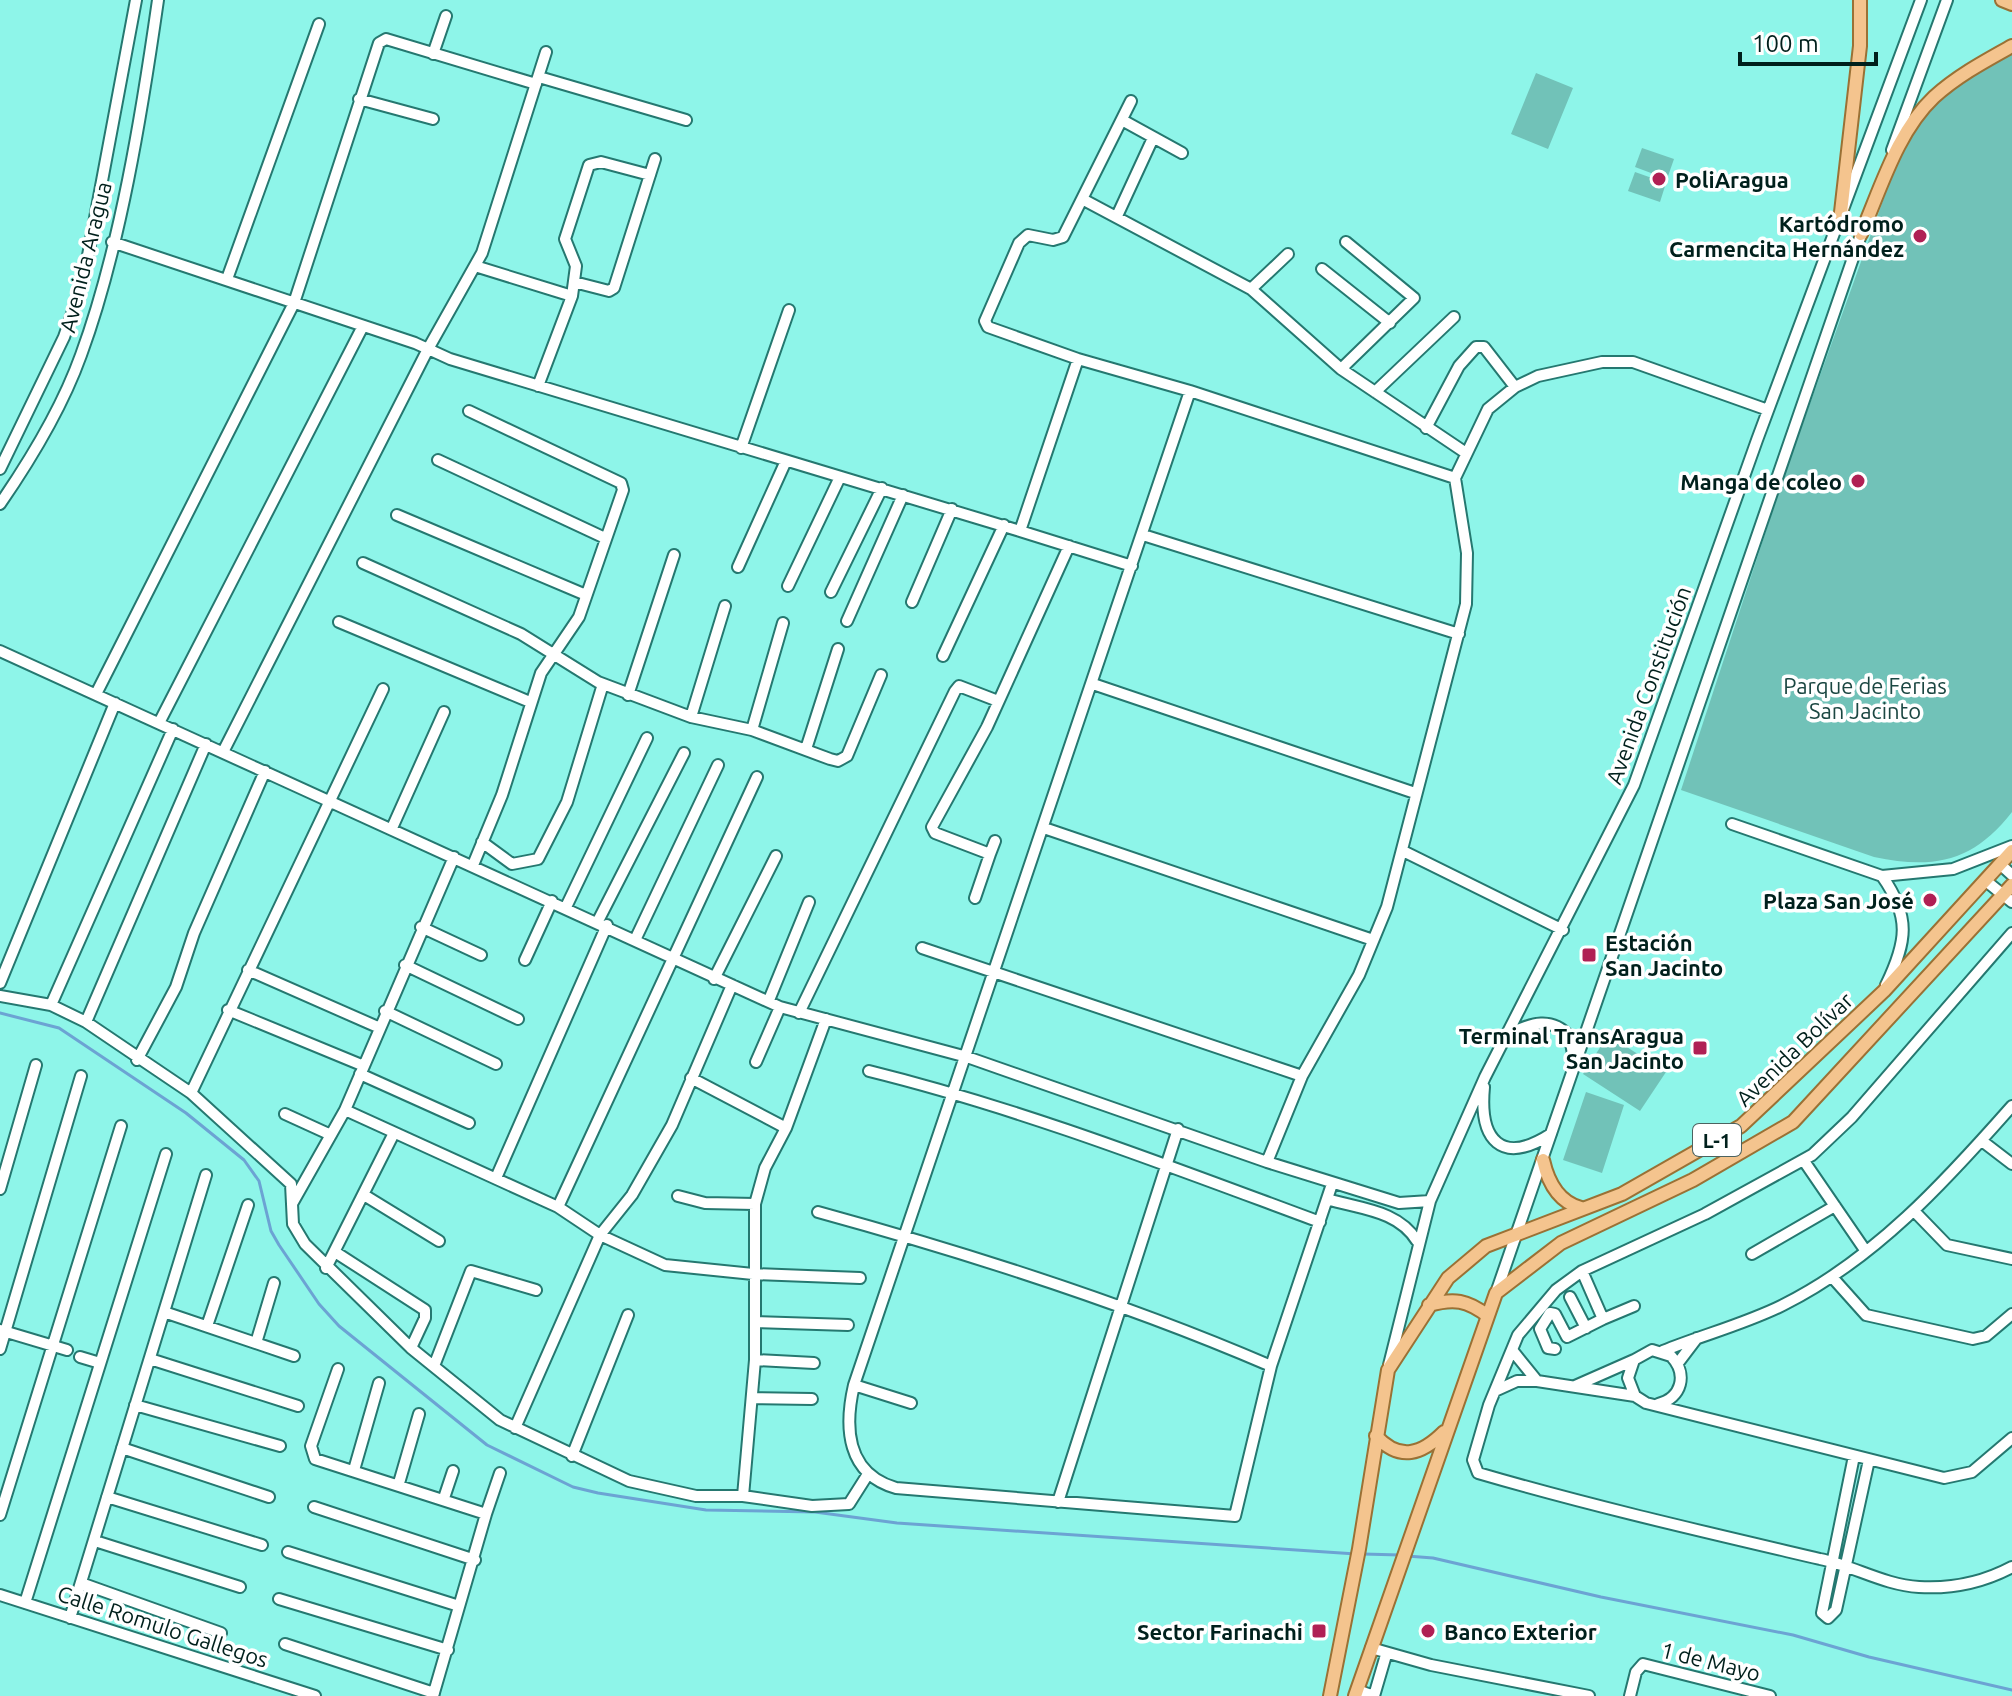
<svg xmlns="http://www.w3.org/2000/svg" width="2012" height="1696" font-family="Ubuntu,sans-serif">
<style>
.green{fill:#71c2b8}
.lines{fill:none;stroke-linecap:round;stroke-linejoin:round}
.stream{stroke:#6ca3d3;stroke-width:3}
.minor-casing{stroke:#257870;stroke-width:14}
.major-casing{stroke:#9a7135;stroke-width:16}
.minor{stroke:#fff;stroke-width:10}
.major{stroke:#f4c48e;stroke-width:12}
.poi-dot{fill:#b02054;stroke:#fff;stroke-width:3}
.labels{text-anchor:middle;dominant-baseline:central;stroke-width:7;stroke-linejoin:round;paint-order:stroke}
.shield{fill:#fff;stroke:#4c6360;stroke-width:2}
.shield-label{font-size:20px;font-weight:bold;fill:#00201c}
.poi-label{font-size:22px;font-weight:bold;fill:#00201c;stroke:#fff;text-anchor:end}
.street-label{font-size:22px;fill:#00201c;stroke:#fff}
.park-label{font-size:22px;fill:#1b4742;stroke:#fff}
</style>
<rect width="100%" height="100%" fill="#8ef5e9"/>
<path class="green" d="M2012,50V812C1974,861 1935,870 1874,857L1681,790L1785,473L1899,156C1927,99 1959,82 2012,50Z
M1536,73L1573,88L1548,149L1511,134Z
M1642,148L1674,159L1667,179L1635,167Z
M1635,172L1666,183L1660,202L1628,191Z
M1608,1035L1666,1072L1640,1111L1583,1074Z
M1586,1092L1624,1105L1602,1173L1563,1160Z"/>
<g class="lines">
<path class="stream" d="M0,1013L59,1028L186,1113L244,1160L259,1181L271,1231L279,1245L319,1304L339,1326L487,1445L573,1487L598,1493L706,1510L815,1512L897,1523L1356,1554
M1363,1554L1400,1555
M1407,1556L1433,1558L1601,1597L1793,1635L1869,1657L2012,1690"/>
<defs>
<path id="minor" d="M433,54L446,16
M539,77L686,120
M359,99L433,119
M1131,101L1063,237L1053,240L1028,235L1019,243L985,321L988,327L1078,359L1190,391L1455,478
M1122,120L1182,153
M1892,150L1947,0
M1084,200L1251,289L1341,369L1466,453
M1117,216L1153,138
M112,242L415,343L450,359L1020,531L1078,359
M475,266L572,296
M1322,269L1390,323
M227,279L319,24
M574,282L609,291L614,288L655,159
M1251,289L1288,254
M1341,369L1414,298L1346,242
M538,386L572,296L576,266L565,239L589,165L601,162L650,175
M1190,391L854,1385C844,1428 847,1474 896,1488L1235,1516L1271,1366L1332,1184
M1375,392L1454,317
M469,411L621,483L623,490L579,617L541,673L502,795L473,865
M1426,428L1459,366L1476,347H1484L1515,387
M741,448L789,310
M438,460L605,538
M0,469L64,337L83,282L136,0
M0,504C31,459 62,408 81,355C120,249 142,112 158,0
M397,515L586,595
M1020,531L1132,566
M1143,535L1459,634
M363,563L521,634L598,682L691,717L752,730L830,759L838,761L847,756L881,675
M738,567L785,463
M788,586L840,477
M831,592L882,488
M912,602L952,509
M847,621L903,495
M339,622L530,702
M0,651L780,1007L967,1057L1267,1162
M943,656L1004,525
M1093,684L1415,793
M96,694L294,303L379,43L386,39L536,84
M628,695L674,555
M691,717L725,606
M159,723L363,326
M752,730L783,623
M806,749L838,649
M223,752L428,349L482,253L546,52
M1732,824L1882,876L1953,869L2012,846
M392,828L444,712
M1044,828L1373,940
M995,841L990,854L935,833L932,827L987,727L1069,546
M482,842L512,864L538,859L567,802L603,684
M1403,851L1563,930
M2001,865L2012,875
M1882,876C1911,917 1907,942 1886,985
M1986,881L2012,902
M975,898L990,854
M566,907L647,738
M598,921L684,753
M421,927L481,955
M2012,933L1852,1117L1812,1155L1705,1214L1582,1271L1556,1290L1518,1335L1489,1405L1473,1460L1478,1473C1591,1506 1705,1532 1820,1559C1854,1566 1884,1585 1919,1587C1953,1589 1982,1583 2012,1567
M635,940L718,765
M922,948L1302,1076
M525,960L552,901
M405,965L518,1019
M248,970L380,1028
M714,979L776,856
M0,983L115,703
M0,996L51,1005L86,1022L191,1093L291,1184L293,1224L305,1244L411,1348L500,1420L629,1481L696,1496H743L755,1360V1204L765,1168L786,1128L826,1019
M769,1000L809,902
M51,1005L173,729
M228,1010L364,1066
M385,1011L496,1064
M799,1013L955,691L959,686L998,701
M86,1022L206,744
M1509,1034C1531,1023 1552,1016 1570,1037L1574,1060
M137,1060L176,987L194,933L265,771
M756,1062L780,1007
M869,1071C1023,1109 1171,1167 1320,1222
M360,1074L469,1123
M691,1078L786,1128
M1484,1087C1479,1140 1501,1166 1551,1134
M191,1093L383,689
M345,1110L558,1207L600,1235L665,1265L753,1274L860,1278
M285,1114L331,1135
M1982,1141L2012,1164
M1804,1161L1865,1250
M496,1178L607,925
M0,1189L36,1065
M364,1195L439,1241
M678,1196L705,1203L755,1204
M1327,1199C1360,1209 1398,1210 1417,1241
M1430,1201L1399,1203L1267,1162L1302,1076L1359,975L1387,907L1466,604L1467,553L1455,478L1488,409L1515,387L1538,376L1602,362H1633L1768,410
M293,1202L345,1110L454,857
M558,1207L757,777
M818,1212C971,1254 1125,1303 1271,1366
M1915,1212L1947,1245L2012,1259
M335,1252L425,1310V1318L411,1348
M1752,1254L1835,1206
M326,1268L394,1133
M1582,1271L1603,1319L1634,1306
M1832,1277L1866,1315L1973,1339L1986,1336L2012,1314
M1496,1293L1863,229
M1570,1297L1586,1328
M164,1312L294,1356
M755,1322L848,1325
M207,1326L248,1205
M0,1330L67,1350
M256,1343L274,1283
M0,1349L81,1076
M1555,1349L1548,1348L1540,1329L1550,1313L1555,1314L1567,1337L1603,1319
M1512,1350L1537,1381L1635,1396
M1663,1351C1702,1335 1745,1324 1783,1305C1875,1259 1945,1182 2012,1106
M80,1357L100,1363
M150,1359L298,1406
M755,1360L814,1363
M1678,1363L1697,1338
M1389,1365L1430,1201L1485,1077L1634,785L1757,440L1921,0
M434,1366L471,1271L536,1290
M338,1369L311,1446L315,1459L486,1514L433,1696
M854,1385L911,1403
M1575,1386L1634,1360
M1495,1391L1517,1381H1537
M752,1398L812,1399
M1658,1404C1682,1398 1688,1374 1671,1356L1652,1350L1634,1360L1628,1378L1635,1396L1646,1403L1944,1478L1972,1472L2012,1438
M135,1405L280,1446
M515,1428L600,1235L632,1195L672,1125L732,985
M122,1448L269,1497
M572,1456L628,1315
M1854,1456L1822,1613L1828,1618L1836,1610L1869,1460
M354,1470L379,1383
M399,1483L419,1414
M743,1496L812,1506L849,1504L868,1474
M107,1497L262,1545
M444,1498L453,1471
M1058,1502L1178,1129
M314,1507L475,1560
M486,1514L500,1473
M0,1515L121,1126
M95,1541L240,1587
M288,1552L459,1606
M81,1583L221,1633
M0,1595L315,1696
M279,1599L448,1650
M25,1603L166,1154
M70,1618L206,1175
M285,1644L434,1693
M1371,1648L1431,1665L1589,1696
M1357,1690L1374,1696L1386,1655
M1630,1696L1636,1672L1643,1664L1770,1696"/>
<path id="major" d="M2002,0L2012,4
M1840,221L1860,46V0
M1861,234C1881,188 1897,132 1934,97C1957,76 1985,61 2012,46
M1543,1160C1548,1182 1558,1202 1581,1208
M1429,1305C1454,1298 1467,1300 1488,1316
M1376,1436C1400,1462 1422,1454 1444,1432
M1330,1696L1359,1549L1388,1370L1448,1278L1486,1246L1622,1194L1741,1126L1884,991L2012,851
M1355,1696L1496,1293L1561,1243L1693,1180L1793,1122L2012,885"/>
</defs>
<use href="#minor" class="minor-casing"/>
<use href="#major" class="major-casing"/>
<use href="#minor" class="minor"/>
<use href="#major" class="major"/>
</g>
<g class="poi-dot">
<circle cx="1659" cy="179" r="8"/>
<circle cx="1920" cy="236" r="8"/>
<circle cx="1858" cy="481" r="8"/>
<circle cx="1930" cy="900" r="8"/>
<rect x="1581" y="947" width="16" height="16" rx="4"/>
<rect x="1692" y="1040" width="16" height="16" rx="4"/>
<rect x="1311" y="1623" width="16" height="16" rx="4"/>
<circle cx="1428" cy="1631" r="8"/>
</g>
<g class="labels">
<rect class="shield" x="1693" y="1124" width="48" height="32" rx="6"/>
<g class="shield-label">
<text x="1717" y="1140">L-1</text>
</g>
<g class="poi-label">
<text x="1675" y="179" text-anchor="start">PoliAragua</text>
<text x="1904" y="223">Kartódromo<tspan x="1904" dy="25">Carmencita Hernández</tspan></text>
<text x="1842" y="481">Manga de coleo</text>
<text x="1914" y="900">Plaza San José</text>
<text x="1605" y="942" text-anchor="start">Estación<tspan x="1605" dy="25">San Jacinto</tspan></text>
<text x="1684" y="1035">Terminal TransAragua<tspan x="1684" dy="25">San Jacinto</tspan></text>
<text x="1303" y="1631">Sector Farinachi</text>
<text x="1444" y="1631" text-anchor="start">Banco Exterior</text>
</g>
<g class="street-label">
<text transform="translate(85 257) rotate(-76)">Avenida Aragua</text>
<text transform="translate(1648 685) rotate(-70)">Avenida Constitución</text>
<text transform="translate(1794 1049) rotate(-44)">Avenida Bolívar</text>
<text transform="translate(163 1626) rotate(18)">Calle Romulo Gallegos</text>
<text transform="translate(1711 1661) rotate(14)">1 de Mayo</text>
</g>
<g class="park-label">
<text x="1865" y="685">Parque de Ferias<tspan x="1865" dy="25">San Jacinto</tspan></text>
</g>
</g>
<path d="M1740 52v12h136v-12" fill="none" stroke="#00201c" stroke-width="4"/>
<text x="1752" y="52" font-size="24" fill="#00201c" stroke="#ffffff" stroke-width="6" paint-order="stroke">100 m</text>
</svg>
